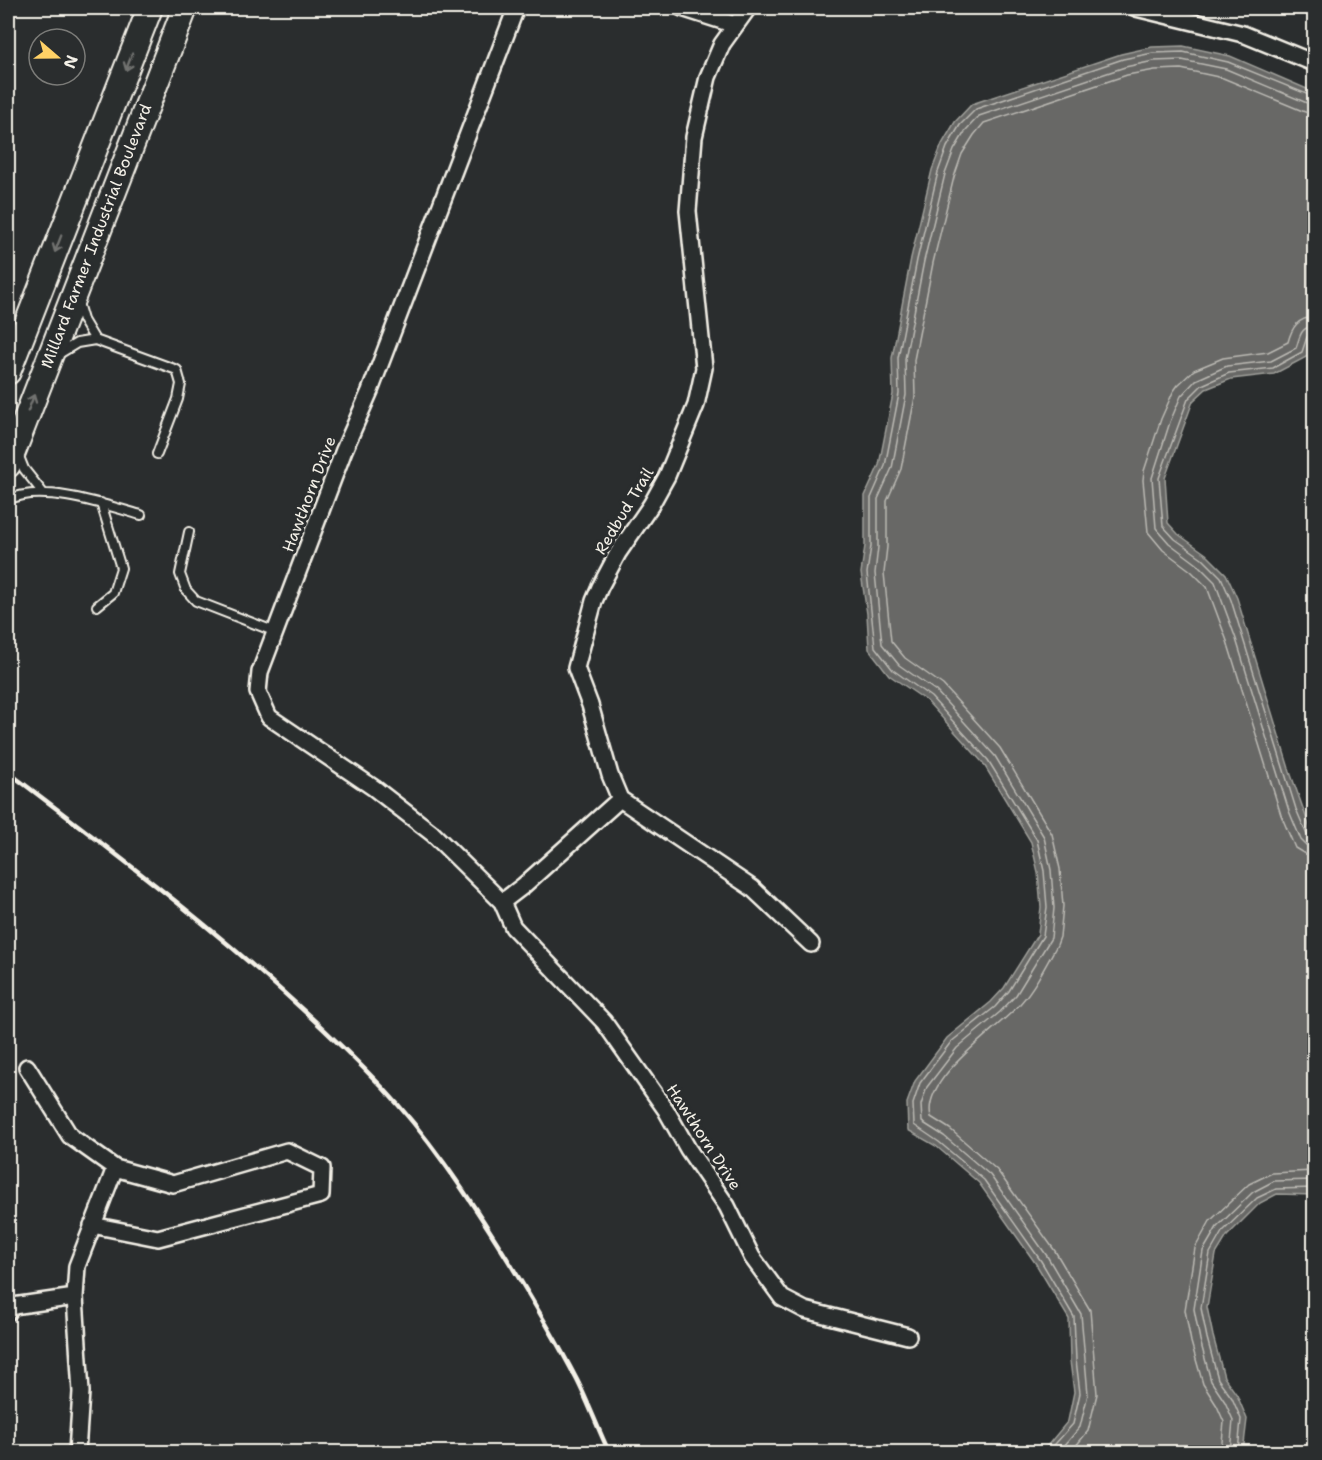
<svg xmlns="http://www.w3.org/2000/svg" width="1322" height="1460" font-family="'Shantell Sans',sans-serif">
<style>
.water{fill:#676866;stroke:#9f9f9a;stroke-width:1.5}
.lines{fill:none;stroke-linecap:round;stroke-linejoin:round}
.shore{stroke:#bcbab4;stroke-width:1.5}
.lane-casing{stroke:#f4f1e8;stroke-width:12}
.street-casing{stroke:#f4f1e8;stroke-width:20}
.primary-casing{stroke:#f4f1e8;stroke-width:28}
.lane{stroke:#2a2d2e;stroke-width:8}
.street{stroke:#2a2d2e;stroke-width:15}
.primary{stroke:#2a2d2e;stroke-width:24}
.rail{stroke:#f4f1e8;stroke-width:4.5}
.oneway{stroke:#71726f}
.labels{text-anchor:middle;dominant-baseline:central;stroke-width:6;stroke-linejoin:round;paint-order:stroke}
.street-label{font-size:16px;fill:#f4f1e8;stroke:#2a2d2e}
</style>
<rect width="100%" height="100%" fill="#2a2d2e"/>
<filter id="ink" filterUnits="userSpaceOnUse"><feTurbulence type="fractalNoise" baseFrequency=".0167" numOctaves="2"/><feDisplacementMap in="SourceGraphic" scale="12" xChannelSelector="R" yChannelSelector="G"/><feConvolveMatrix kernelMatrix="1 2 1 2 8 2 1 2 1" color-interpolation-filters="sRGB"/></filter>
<g filter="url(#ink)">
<path class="water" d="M1183,46L1230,56L1314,92V331L1308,356L1274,374L1231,379L1206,389L1193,401L1165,478L1168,523L1178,534L1206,554L1226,574L1237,598L1290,772L1314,839V1195L1277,1194L1260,1203L1227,1236L1216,1254L1207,1307L1213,1336L1224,1377L1237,1395L1247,1419L1243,1452H1038L1048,1445L1068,1421L1074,1392L1070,1361L1069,1319L1036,1264L979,1183L936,1146L908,1130L907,1103L915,1081L947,1038L991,1002L1004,988L1038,934L1041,907L1038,872L1031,842L983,763L927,701L889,675L869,649L867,614L861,573L865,546V496L879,465L893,394L892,358L911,258L932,170L942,144L955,122L972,104L1121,54L1152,47Z"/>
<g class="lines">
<path class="shore" d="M1314,317C1298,318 1292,327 1288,342L1268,352L1223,358L1194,370L1178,385L1173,392L1161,419L1144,471L1143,480L1148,532L1163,550L1191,571L1207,587L1227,641L1281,815L1295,848L1305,854L1314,856
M1314,326C1300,327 1300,337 1296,348L1271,361L1227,366L1196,380L1181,396L1170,422L1152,478L1156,528L1169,543L1197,564L1215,582L1236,639L1289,811L1301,840L1306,845L1314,847
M1314,334L1307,337L1302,352L1273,368L1229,373L1202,385L1188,399L1159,478L1163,526L1175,539L1202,558L1221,577L1231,600L1296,809L1307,835L1314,839
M1048,1452L1073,1424L1080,1393L1076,1360L1074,1317L1041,1261L984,1180L939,1142L914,1125L913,1104L920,1083L951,1042L995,1007L1009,991L1043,936L1047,907L1044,871L1037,840L988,760L931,697L893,670L875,647L867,573L871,546V498L885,466L899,394L898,358L917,260L938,172L947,147L960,125L976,109L1123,59L1153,53L1183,52L1228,62L1314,97
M1059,1452L1080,1427L1088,1394L1081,1314L1047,1256L990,1175L944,1136L922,1122L921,1105L927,1087L957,1048L1000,1012L1016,995L1051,938L1054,908L1051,870L1044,837L995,756L936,691L899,665L882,644L875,573L878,547V499L892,468L906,395L905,359L924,261L945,174L954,150L966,130L979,116L1125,67L1154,61L1182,60L1226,69L1307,103L1314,104
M1071,1452L1088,1431L1097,1394L1090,1310L1055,1251L997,1170L950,1129L931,1117C921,1078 997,1030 1020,1004C1035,987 1046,965 1057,945L1060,937L1063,906L1060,869L1052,834L1000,748L943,685L905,658L891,641L884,573L887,547V501L901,469L915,397L914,360L933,263L954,177L962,154L974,135L984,123L1127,75L1155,70L1181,69L1223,78L1305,112L1314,113
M1221,1452L1224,1422L1217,1406L1203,1384L1191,1342L1185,1310L1195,1248L1210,1221L1249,1184L1272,1173L1314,1171
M1230,1452L1233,1420L1225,1402L1211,1381L1200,1340L1194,1309L1203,1251L1217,1227L1253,1192L1274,1181L1314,1180
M1238,1452L1241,1419L1232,1398L1218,1379L1207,1338L1201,1308L1210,1253L1222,1232L1257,1198L1276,1189L1314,1188"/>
<defs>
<path id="lane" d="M78,303L83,320L95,340
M57,355L77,343L95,340L177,370L181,384L178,399L157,454
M18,454L24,469L43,493
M8,500C41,483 106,505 141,515
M189,532L180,574L186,590L196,601L276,632
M97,606L113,593L121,568L101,503"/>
<path id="street" d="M516,8L370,391L344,450L260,672L258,692L269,717L374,788L432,833L502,902L513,927L604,1022L666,1110L688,1149L727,1206L752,1257L782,1298L805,1310L908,1336
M682,8L735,25
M748,8L722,44L708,77L694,137L688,211L704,368L696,405L667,476L651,505L618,553L600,587L594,601L576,668L590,705L610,775L620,799L752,888L811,944
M1136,8L1243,34L1314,63
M502,902L523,886L620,799
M27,1067L70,1136L115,1168L173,1184L287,1151L322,1168L321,1195L158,1238L92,1225
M8,1312L13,1306L75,1297
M77,1452L81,1392L75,1297L77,1266L115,1168"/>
<path id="primary" d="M8,372L150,8
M8,465L185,8"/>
</defs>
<use href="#lane" class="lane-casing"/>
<use href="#street" class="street-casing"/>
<use href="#primary" class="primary-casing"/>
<use href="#lane" class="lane"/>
<use href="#street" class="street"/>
<use href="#primary" class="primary"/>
<path class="rail" d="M8,772C138,870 270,970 383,1088C427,1135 464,1190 498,1244C526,1289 553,1334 577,1380C589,1404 598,1429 609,1452"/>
</g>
<defs><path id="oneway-shaft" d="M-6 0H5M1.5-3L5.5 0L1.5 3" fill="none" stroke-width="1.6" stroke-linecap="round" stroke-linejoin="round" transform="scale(1.5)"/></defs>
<g class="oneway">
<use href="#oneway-shaft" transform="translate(129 62) rotate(111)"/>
<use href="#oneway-shaft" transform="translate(58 244) rotate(111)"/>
<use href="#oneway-shaft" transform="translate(31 403) rotate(-69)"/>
</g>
</g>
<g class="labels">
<g class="street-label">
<text transform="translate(96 236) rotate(-69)">Millard Farmer Industrial Boulevard</text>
<text transform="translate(309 494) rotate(-69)">Hawthorn Drive</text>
<text transform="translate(624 511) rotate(-59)">Redbud Trail</text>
<text transform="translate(704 1137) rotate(57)">Hawthorn Drive</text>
</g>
</g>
<rect width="1322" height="1460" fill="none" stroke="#2a2d2e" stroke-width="30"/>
<rect x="15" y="15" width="1292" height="1430" fill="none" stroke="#f4f1e8" stroke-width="2" filter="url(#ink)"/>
<g transform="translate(57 57) rotate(110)"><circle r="28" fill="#2a2d2e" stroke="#7b7b78" stroke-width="1.5"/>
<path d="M0-4.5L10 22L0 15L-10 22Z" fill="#ffd166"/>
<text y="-9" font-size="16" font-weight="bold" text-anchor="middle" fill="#f4f1e8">N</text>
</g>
</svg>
